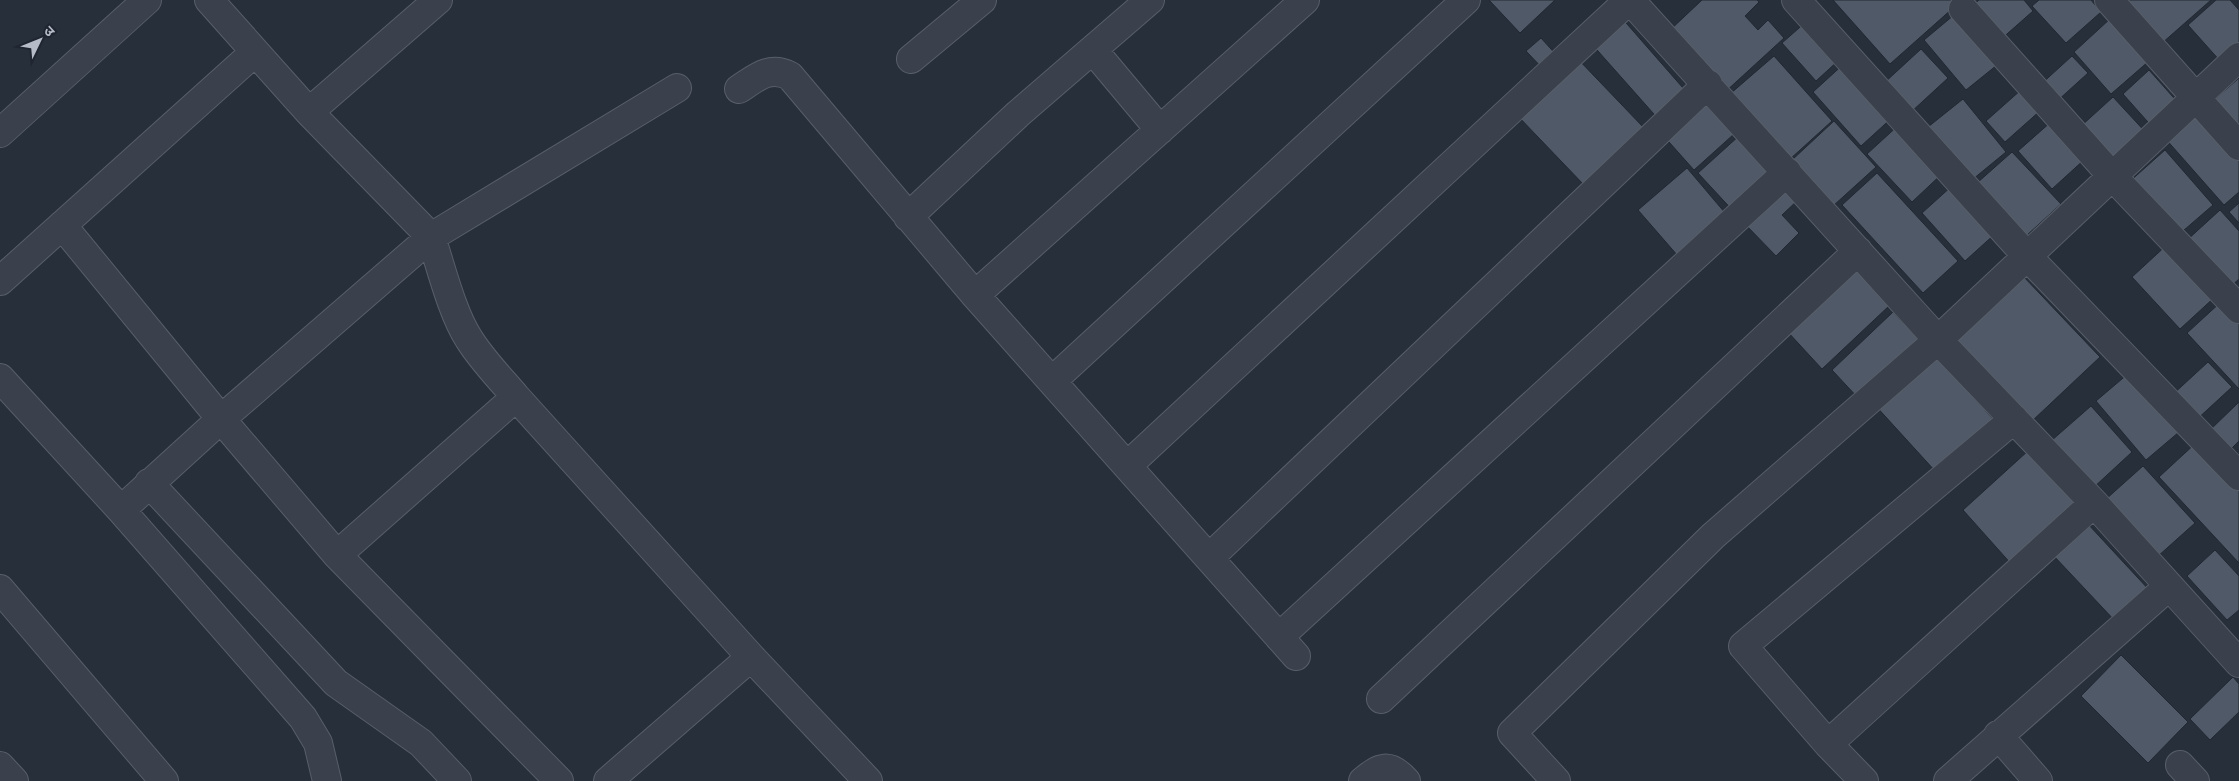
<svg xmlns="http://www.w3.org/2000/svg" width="2239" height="781" font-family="Arial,'Noto Sans Devanagari',sans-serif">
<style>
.building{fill:#505967;stroke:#212833}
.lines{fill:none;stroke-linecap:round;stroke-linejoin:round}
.minor-casing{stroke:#585f6a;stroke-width:30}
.minor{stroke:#3a414c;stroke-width:28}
</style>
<rect width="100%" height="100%" fill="#272f3b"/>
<path class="building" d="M1489,0H1555L1520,33Z
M1702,0H1757L1759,2L1745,16L1758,30L1768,20L1784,38L1724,93L1668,32Z
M1833,0H1962L1890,64Z
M1979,0H2024L2033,11L1999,41L1970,8Z
M2039,0H2091L2101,12L2066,43L2032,6Z
M2122,0H2211L2161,44Z
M2216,0H2230L2239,10V46L2221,62L2188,25Z
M1960,10L2002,61L1966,90L1924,40Z
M1620,16L1690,96L1661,122L1590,42Z
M2111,18L2149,61L2111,94L2074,52Z
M1807,21L1840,59L1816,81L1782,43Z
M1541,38L1560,59L1546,72L1526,51Z
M1921,49L1948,78L1910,113L1883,84Z
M1575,56L1644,128L1584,185L1515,113Z
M1774,56L1832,121L1789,160L1730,94Z
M2072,56L2088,73L2055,103L2039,86Z
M1847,61L1895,115L1861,146L1813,92Z
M2149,70L2181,106L2155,130L2123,94Z
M2239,78V127L2215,99Z
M2022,89L2041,110L2005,142L1986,121Z
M1700,97L1734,134L1694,170L1661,133Z
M2113,97L2150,137L2117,167L2080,127Z
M1963,99L2006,152L1967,184L1923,131Z
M2198,108L2239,154V192L2224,205L2164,137Z
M1834,121L1876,167L1833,206L1792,160Z
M2052,121L2086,158L2052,189L2018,151Z
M1902,122L1945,171L1912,202L1867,154Z
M1740,135L1777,176L1736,214L1698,173Z
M2165,150L2213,205L2176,237L2128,183Z
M2012,152L2061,204L2026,236L1977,183Z
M1687,168L1726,214L1678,256L1638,210Z
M1877,173L1958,261L1923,293L1842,205Z
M1785,184L1799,199L1782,215L1799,233L1776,256L1744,223Z
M1953,185L1996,233L1965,261L1922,213Z
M2239,203V223L2229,212Z
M2220,210L2239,231V279L2228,289L2185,242Z
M2170,242L2217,295L2180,329L2132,277Z
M1855,267L1890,305L1822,369L1787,331Z
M2022,275L2100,357L2031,422L1954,339Z
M2222,301L2239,320V389L2187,333Z
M1893,312L1921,342L1860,400L1832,370Z
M1932,352L1994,420L1936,472L1874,404Z
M2208,362L2232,387L2194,422L2170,397Z
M2129,373L2179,432L2146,460L2096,401Z
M2239,402V441L2229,451L2209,431Z
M2091,406L2132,452L2093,488L2051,441Z
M2198,441L2239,486V563L2159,477Z
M2029,450L2080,506L2013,566L1963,510Z
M2143,466L2195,523L2157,557L2105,500Z
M2087,523L2151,592L2117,623L2053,555Z
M2215,550L2239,576V610L2227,620L2187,576Z
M2121,655L2188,722L2148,763L2081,696Z
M2233,677L2239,684V712L2210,740L2190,719Z"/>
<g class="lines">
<defs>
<path id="minor" d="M209,0L309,112L438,0
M1630,0L1938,340L2094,503L2239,663
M1796,0L2027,256L2239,476
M2109,0L2239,146
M1963,9L2113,177L2239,309
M1093,50L1160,130
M911,59L982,0
M739,89C756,78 769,65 790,76L975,295L1296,656
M309,112L431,237L677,88
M0,133L147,0
M908,217L1018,114L1150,0
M62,225L221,419L337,555L559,781
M0,281L255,52
M975,295L1305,0
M0,378L121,510L221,419L431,237C441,267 452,313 469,339C482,360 500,378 516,397L751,657L868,781
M1052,381L1466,0
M1127,466L1629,0
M149,483L336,683L421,743L457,781
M121,510L303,718L318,743L327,781
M337,555L516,397
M1209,558L1708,84
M0,589L164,781
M1279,637L1787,172
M1381,699L1858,251
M1998,735L2038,781
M1828,744L2094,503
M2180,765L2195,781
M0,766L14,781
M608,781L751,657
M1363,781C1380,767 1389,762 1406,781
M1556,781L1512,733L1713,536L1938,340L2239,57
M1864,781L1828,744L1743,646L2014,419
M1948,781L2168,587"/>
</defs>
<use href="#minor" class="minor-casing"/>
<use href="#minor" class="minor"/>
</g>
<g transform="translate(40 40) rotate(47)" stroke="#1f2631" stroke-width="4" paint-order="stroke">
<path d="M0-4L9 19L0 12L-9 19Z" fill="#b6bcc7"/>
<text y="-8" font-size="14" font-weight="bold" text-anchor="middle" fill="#b6bcc7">उ</text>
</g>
</svg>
